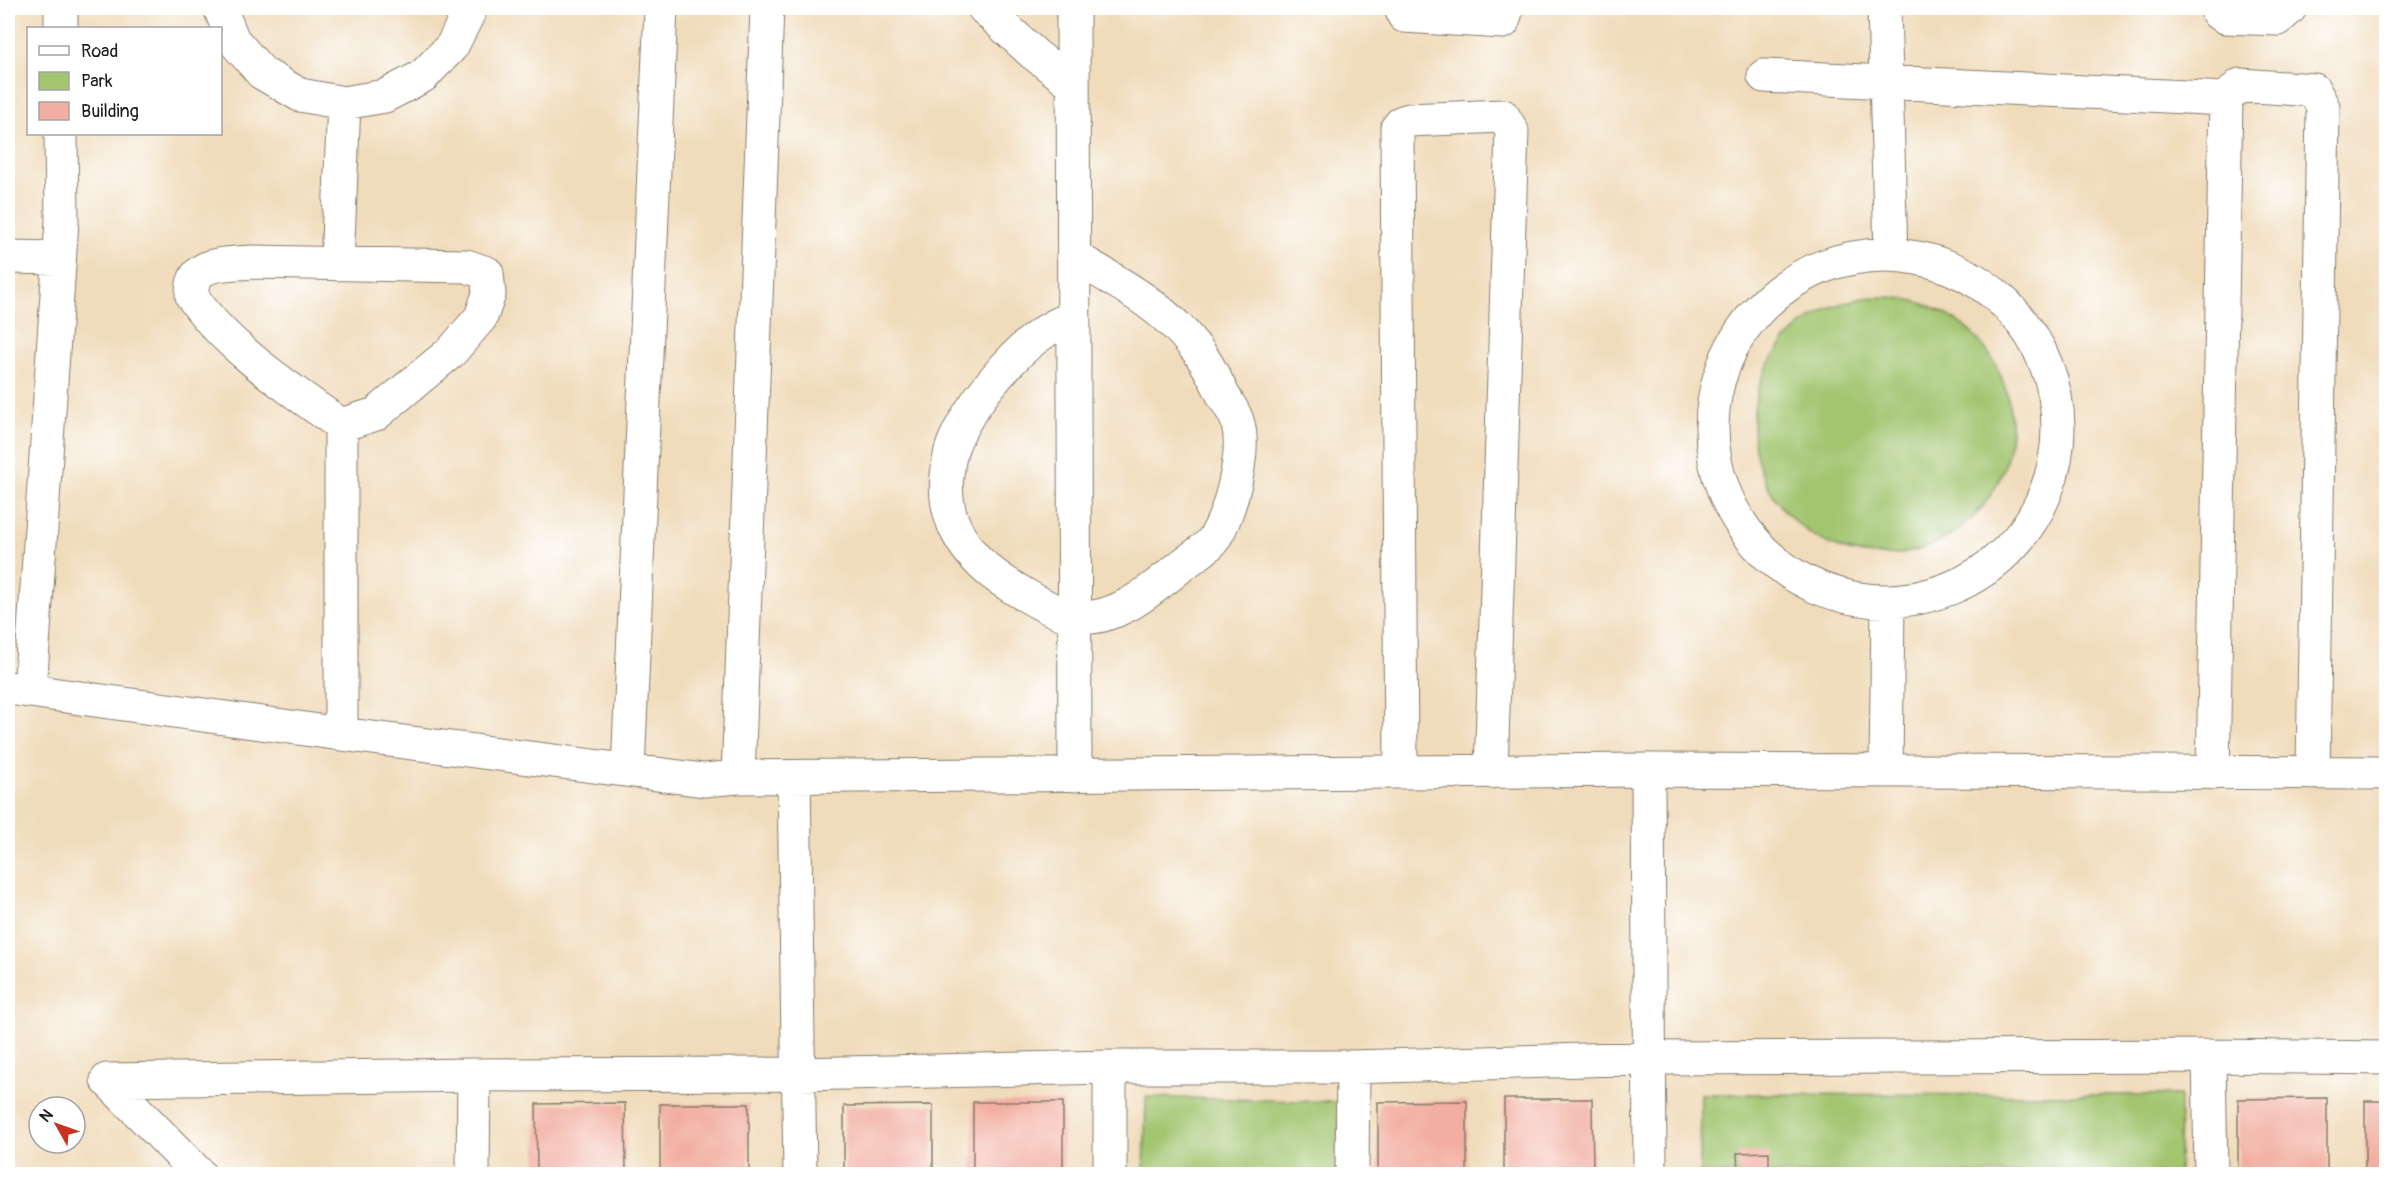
<svg xmlns="http://www.w3.org/2000/svg" width="2394" height="1182" font-family="Pangolin,sans-serif">
<style>
.green{fill:#a2c56f;stroke:#5f7046;stroke-width:1.5}
.building{fill:#f2aea0}
.lines{fill:none;stroke-linecap:round;stroke-linejoin:round}
.minor-casing{stroke:#867c6b;stroke-width:35}
.minor{stroke:#fff;stroke-width:33}
</style>
<rect width="100%" height="100%" fill="#fff"/>
<filter id="ink" filterUnits="userSpaceOnUse"><feTurbulence type="fractalNoise" baseFrequency=".0167" numOctaves="2"/><feDisplacementMap in="SourceGraphic" scale="12" xChannelSelector="R" yChannelSelector="G"/><feConvolveMatrix kernelMatrix="1 2 1 2 8 2 1 2 1" color-interpolation-filters="sRGB"/></filter>
<filter id="wash" filterUnits="userSpaceOnUse"><feTurbulence type="fractalNoise" baseFrequency=".008" numOctaves="4" result="noise"/><feDisplacementMap in="SourceGraphic" scale="24" xChannelSelector="R" yChannelSelector="G"/><feGaussianBlur stdDeviation="1.35" result="paint"/><feColorMatrix in="noise" values="0 0 0 0 0 0 0 0 0 0 0 0 0 0 0 0 0 1.4 0 .05"/><feComposite in="paint" operator="in"/></filter>
<g filter="url(#wash)">
<rect width="100%" height="100%" fill="#f0dbba"/>
<path class="green" d="M1753 426a129 129 0 1 1 258 0a129 129 0 1 1-258 0Z
M1701,1094L2180,1095L2179,1174H1700Z
M1146,1097L1339,1102L1337,1174H1144Z"/>
<g id="blocks">
<path class="building" d="M2327,1098V1174H2238V1099Z
M1504,1099H1592L1593,1174H1504Z
M1467,1101V1174H1378V1102Z
M2365,1101H2386V1174H2365Z
M973,1102H1063V1174H973Z
M625,1103L626,1174H537L536,1104Z
M660,1104H749V1174H660Z
M933,1105V1174H844V1106Z
M1769,1152V1174H1738L1737,1153Z"/>
</g>
</g>
<g filter="url(#ink)">
<use href="#blocks" fill-opacity="0" stroke="#867c6b" stroke-width="1.5"/>
<g class="lines">
<defs>
<path id="minor" d="M61,8V28
M220,8L233,40L262,73L300,95L344,103L385,96L423,76L452,46L471,8
M984,8L1034,54L1073,84
M1073,8L1075,775
M1401,8L1404,16L1503,22L1507,8
M1884,8L1891,254
M2216,8L2218,13L2225,17L2278,19L2290,8
M1764,76L2226,99
M1712 428a173 173 0 1 1 346 0a173 173 0 1 1-346 0Z
M8,257L59,258
M337,264L344,103
M1073,317C1064,321 1053,326 1044,332C1010,355 968,407 953,445C950,452 949,460 948,468C941,509 957,543 987,569C1003,583 1054,614 1074,617C1117,623 1154,587 1185,563C1194,556 1208,548 1214,539C1230,514 1246,453 1238,424C1236,414 1228,404 1223,395C1215,378 1206,360 1194,346C1164,306 1115,281 1073,256
M341,425C293,391 223,345 192,296C192,291 192,285 194,281C201,261 235,264 252,262L466,266L487,273L489,294L481,317L452,351L376,414L341,425V734
M8,688L341,734L704,780L738,777L1648,770L2386,773
M30,690L62,221L61,134
M628,770L661,8
M1648,770L1650,1174
M1886,770L1888,603
M1401,772L1397,128L1402,122L1409,120L1503,116L1512,131L1491,772
M2213,773L2226,99L2240,85L2314,90L2323,107L2313,773
M738,777L767,8
M794,778L800,1174
M2209,1056L2211,1174
M107,1080L474,1075L798,1074L1110,1067H1353L1650,1058L2209,1056L2386,1058
M107,1080L199,1174
M473,1174L474,1075
M1110,1174V1067
M1352,1174L1353,1067"/>
</defs>
<use href="#minor" class="minor-casing"/>
<use href="#minor" class="minor"/>
</g>
</g>
<rect width="2394" height="1182" fill="none" stroke="#fff" stroke-width="30"/>
<rect x="27" y="27" width="195" height="108" fill="#ffffff" stroke="#a4a4a4" stroke-width="1.5"/>
<rect x="39" y="46" width="30" height="9" fill="#ffffff" stroke="#a4a4a4" stroke-width="1.5"/>
<text x="81" y="57" font-size="18" fill="#1c1c1c">Road</text>
<rect x="39" y="72" width="30" height="18" fill="#a2c56f" stroke="#a4a4a4" stroke-width="1.5"/>
<text x="81" y="87" font-size="18" fill="#1c1c1c">Park</text>
<rect x="39" y="102" width="30" height="18" fill="#f2aea0" stroke="#a4a4a4" stroke-width="1.5"/>
<text x="81" y="117" font-size="18" fill="#1c1c1c">Building</text>
<g transform="translate(57 1125) rotate(310)"><circle r="28" fill="#ffffff" stroke="#a4a4a4" stroke-width="1.5"/>
<path d="M0-4.5L10 22L0 15L-10 22Z" fill="#c8321e"/>
<text y="-9" font-size="16" font-weight="bold" text-anchor="middle" fill="#1c1c1c">N</text>
</g>
</svg>
